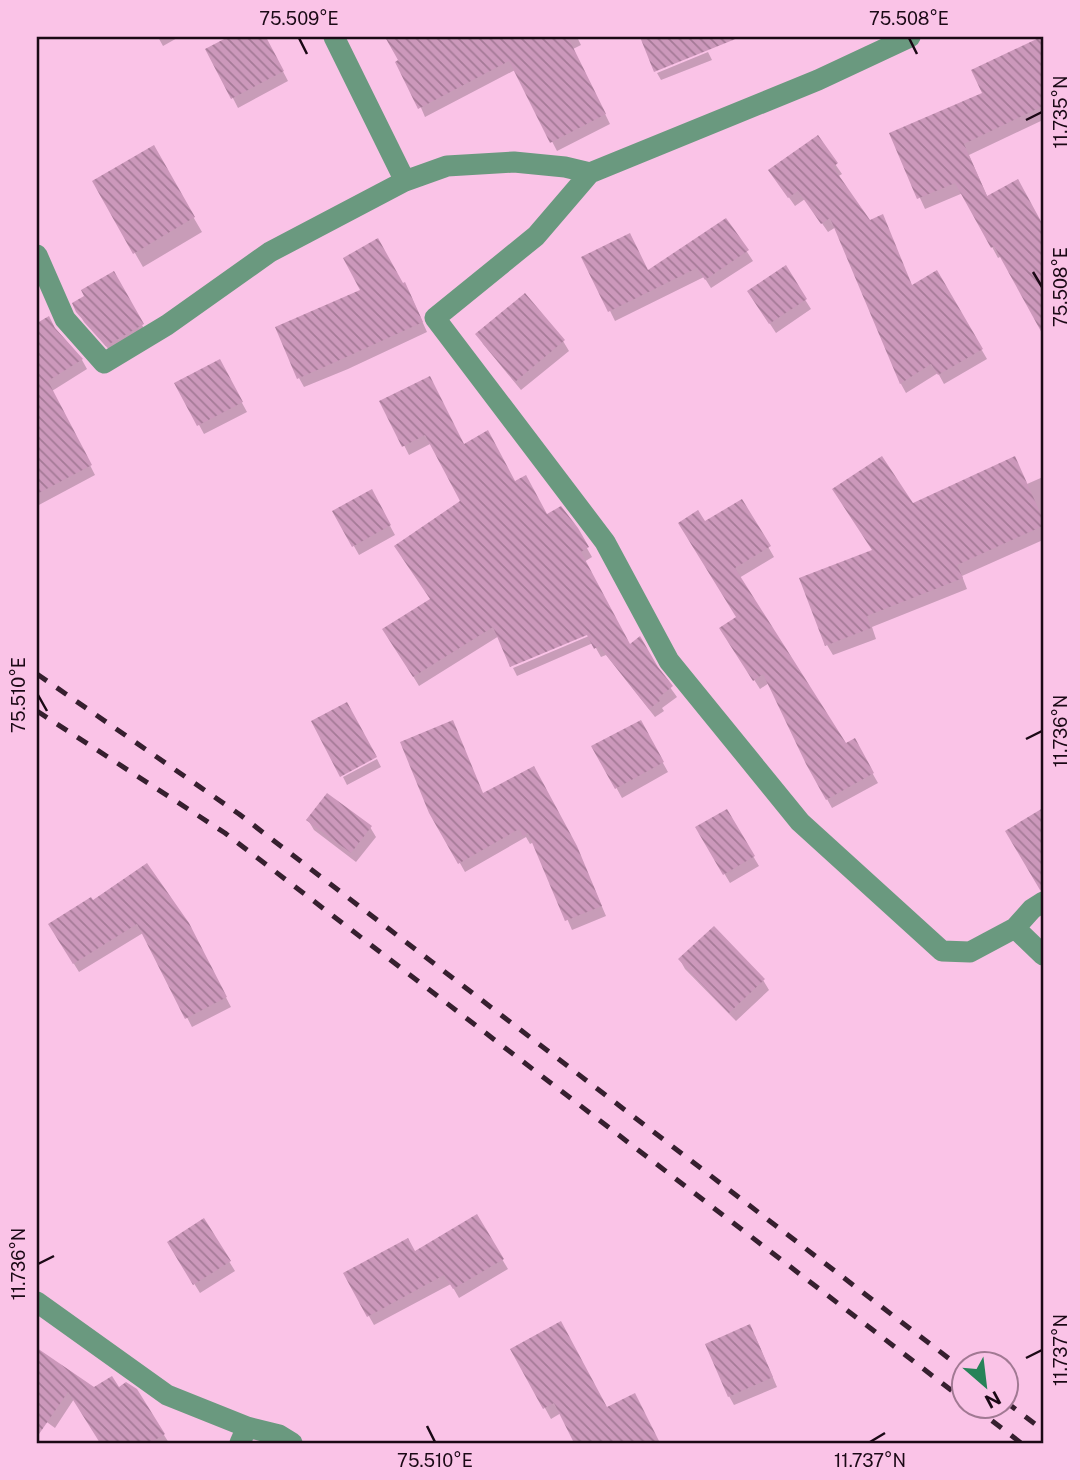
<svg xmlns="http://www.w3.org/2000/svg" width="1080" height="1480" font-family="'Public Sans',sans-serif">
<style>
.shadow{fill:#0003}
.building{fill:url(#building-back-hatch)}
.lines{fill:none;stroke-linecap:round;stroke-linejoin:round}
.street{stroke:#6a997f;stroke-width:21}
.rail{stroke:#361f2f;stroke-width:5;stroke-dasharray:12 12;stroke-linecap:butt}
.ticks{fill:none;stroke:#1b0916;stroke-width:2.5}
.neatline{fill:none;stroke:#1b0916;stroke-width:2.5}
.ticks-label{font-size:18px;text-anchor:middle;fill:#1b0916}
</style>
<defs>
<pattern id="building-back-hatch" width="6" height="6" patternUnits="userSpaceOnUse" patternTransform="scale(1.75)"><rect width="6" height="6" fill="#cc98bb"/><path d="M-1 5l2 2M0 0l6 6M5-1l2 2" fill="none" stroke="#a57a97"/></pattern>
</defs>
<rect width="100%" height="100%" fill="#fac3e7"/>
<path class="shadow" d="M158,37H179L163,46Z
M232,37H265L288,81L238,108L208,49Z
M387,37H577L581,45L573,49L610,124L557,151L515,70L425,117L401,61Z
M1043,37V120L969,155L988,198L1017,181L1043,228V332L1002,256L998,258L963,193L925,209L891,134L984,94L973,71Z
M708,52L712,60L661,80L657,73Z
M817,138L842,174L837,177L912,287L937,273L987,359L944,384L938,373L906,393L901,384L836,227L828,232L805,199L795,206L776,179Z
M153,148L202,232L143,267L94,182Z
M726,220L753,261L711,288L704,277L615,321L584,258L648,273Z
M785,268L811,309L776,333L755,301Z
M114,274L147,334L113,354L84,322L78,311Z
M402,285L410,294L427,332L348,369L304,387L299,378Z
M49,318L56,331L82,360L87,369L52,391L95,475L37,506V325Z
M478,334L563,341L569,351L521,390L483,344Z
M219,361L247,412L204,434L177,384Z
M382,402L464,446L515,483L547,516L576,529L592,557L584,562L630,647L657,669L677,697L662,708L664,711L655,717L606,655L601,657L593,643L517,676L513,668L596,633L499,636L419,686L385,630L432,600L463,502L432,443L409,455Z
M1043,477V540L962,576L967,589L872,627L876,639L833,655L827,645L873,551L913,505L1027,484Z
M371,491L395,535L359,555L334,511Z
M742,501L774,557L739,578L845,745L854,741L878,783L832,808L807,763L769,683L760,689L727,637L738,618L705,523Z
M640,722L668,772L622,798L594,747Z
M377,759L381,767L347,785L343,777Z
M484,795L581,858L606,916L572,930L534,842L530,844L526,837L465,872L431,812Z
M726,811L759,866L730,883L697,828Z
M308,820L370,827L376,837L356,862L314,830Z
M90,900L193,935L231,1007L192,1027L143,933L79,972L50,925Z
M680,960L763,980L769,990L736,1021L685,969Z
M476,1216L508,1269L459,1298L451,1284L374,1325L345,1274L415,1253Z
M204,1221L235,1271L200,1293L169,1243Z
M755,1336L777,1387L734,1405L729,1396Z
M37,1350L94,1389H119L164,1435L169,1443H102L74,1399L55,1428L37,1415Z
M513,1350L607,1409L640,1407L659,1443H576L561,1413L551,1419Z"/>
<path class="building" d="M228,37H266L284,71L231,99L205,49Z
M385,37H568L606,114L550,143L509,61L418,109L395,62L398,60Z
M640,37H738V38L654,72Z
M1041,37H1043V106L964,144L987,196L1018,179L1043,225V335L994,246L991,248L955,183L917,199L889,133L982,93L971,70Z
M818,135L838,163L833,167L870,220L883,214L912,285L937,270L983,349L938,375L931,364L900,384L830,218L821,224L798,191L788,198L768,170Z
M154,145L195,217L133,254L92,181Z
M726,218L749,250L705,280L697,268L608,312L581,257L630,233L648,270Z
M378,238L403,283L405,282L423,322L342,359L297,379L275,327L360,290L343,258Z
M786,265L807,299L769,324L747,291Z
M114,271L144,324L106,346L76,312L72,303L84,296L81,290Z
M525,293L565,340L515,382L475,334Z
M49,316L55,328L83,359L48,381L92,465L37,494V323Z
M220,359L243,402L197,426L174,383Z
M430,376L464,444L488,430L515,481L526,475L547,514L561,506L578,528L589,547L581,552L630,644L640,636L658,667L673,686L658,698L660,701L649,709L599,646L594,649L587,635L510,667L493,627L413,677L382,629L430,599L394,546L460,501L425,435L402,447L379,401Z
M882,456L913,503L1015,456L1043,519V526L957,565L963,578L867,616L871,628L825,646L799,578L872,550L832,489Z
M372,489L391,525L352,547L332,511Z
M742,499L771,546L735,568L846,743L855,738L874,773L826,800L806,764L763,674L753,681L719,628L736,617L678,523L698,510L705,521Z
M347,702L377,757L340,777L311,721Z
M453,720L483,793L534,766L577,846L602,906L565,921L528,833L523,836L519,829L458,864L429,813L400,742Z
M641,720L664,762L615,789L591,746Z
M327,793L372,826L351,853L306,820Z
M1043,808V889L1040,890L1005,831Z
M727,809L755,856L723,875L695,827Z
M147,863L189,923L227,997L185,1019L137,924L73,964L48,924L91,897L93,900Z
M714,926L765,979L729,1013L678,959Z
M477,1214L504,1259L453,1289L444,1275L367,1317L343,1273L408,1238L415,1251Z
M204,1218L231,1261L193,1285L167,1242Z
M561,1321L607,1407L635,1393L660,1443H574L554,1403L543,1409L510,1349Z
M750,1324L773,1377L728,1397L705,1344Z
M37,1348L94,1387L112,1376L119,1387L126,1382L137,1389L165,1434L150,1443H100L68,1392L37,1437Z"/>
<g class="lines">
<path class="street" d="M334,37L405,181
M910,37L818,80L590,173L536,236L435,318L605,542L669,661L800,822L942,951L970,952L1015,928L1043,955
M37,255L65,319L104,363L167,325L270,252L405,181L447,166L514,162L565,167L590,173
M1015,928L1032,909L1043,902
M37,1302L167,1395L247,1427L240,1443
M247,1427L279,1435L292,1443"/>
<path class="rail" d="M37,674L239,814L964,1370
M37,711L225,833L964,1400
M1006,1402L1043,1430
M973,1406L1021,1443"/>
</g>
<path class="ticks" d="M299,38L307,54M909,38L917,54M1026,120L1042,112M1033,272L1042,287M38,695L47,711M1026,739L1042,731M38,1264L54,1256M1026,1358L1042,1350M427,1426L435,1442M870,1442L885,1433"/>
<rect width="1080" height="1480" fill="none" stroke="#fac3e7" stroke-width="77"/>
<g transform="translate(985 1385) rotate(152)"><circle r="33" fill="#fac3e7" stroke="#a17993" stroke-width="2"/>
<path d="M0-5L12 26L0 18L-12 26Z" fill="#278359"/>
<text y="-10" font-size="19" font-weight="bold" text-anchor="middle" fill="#1b0916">N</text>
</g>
<rect x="38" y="38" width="1004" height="1404" class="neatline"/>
<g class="ticks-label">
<text x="299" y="25">75.509°E</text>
<text x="909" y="25">75.508°E</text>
<text transform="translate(1061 112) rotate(-90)" y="6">11.735°N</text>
<text transform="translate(1061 287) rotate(-90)" y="6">75.508°E</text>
<text transform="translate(19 695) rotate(-90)" y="6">75.510°E</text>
<text transform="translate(1061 731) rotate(-90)" y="6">11.736°N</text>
<text transform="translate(19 1264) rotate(-90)" y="6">11.736°N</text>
<text transform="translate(1061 1350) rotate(-90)" y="6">11.737°N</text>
<text x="435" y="1467">75.510°E</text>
<text x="870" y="1467">11.737°N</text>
</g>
</svg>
